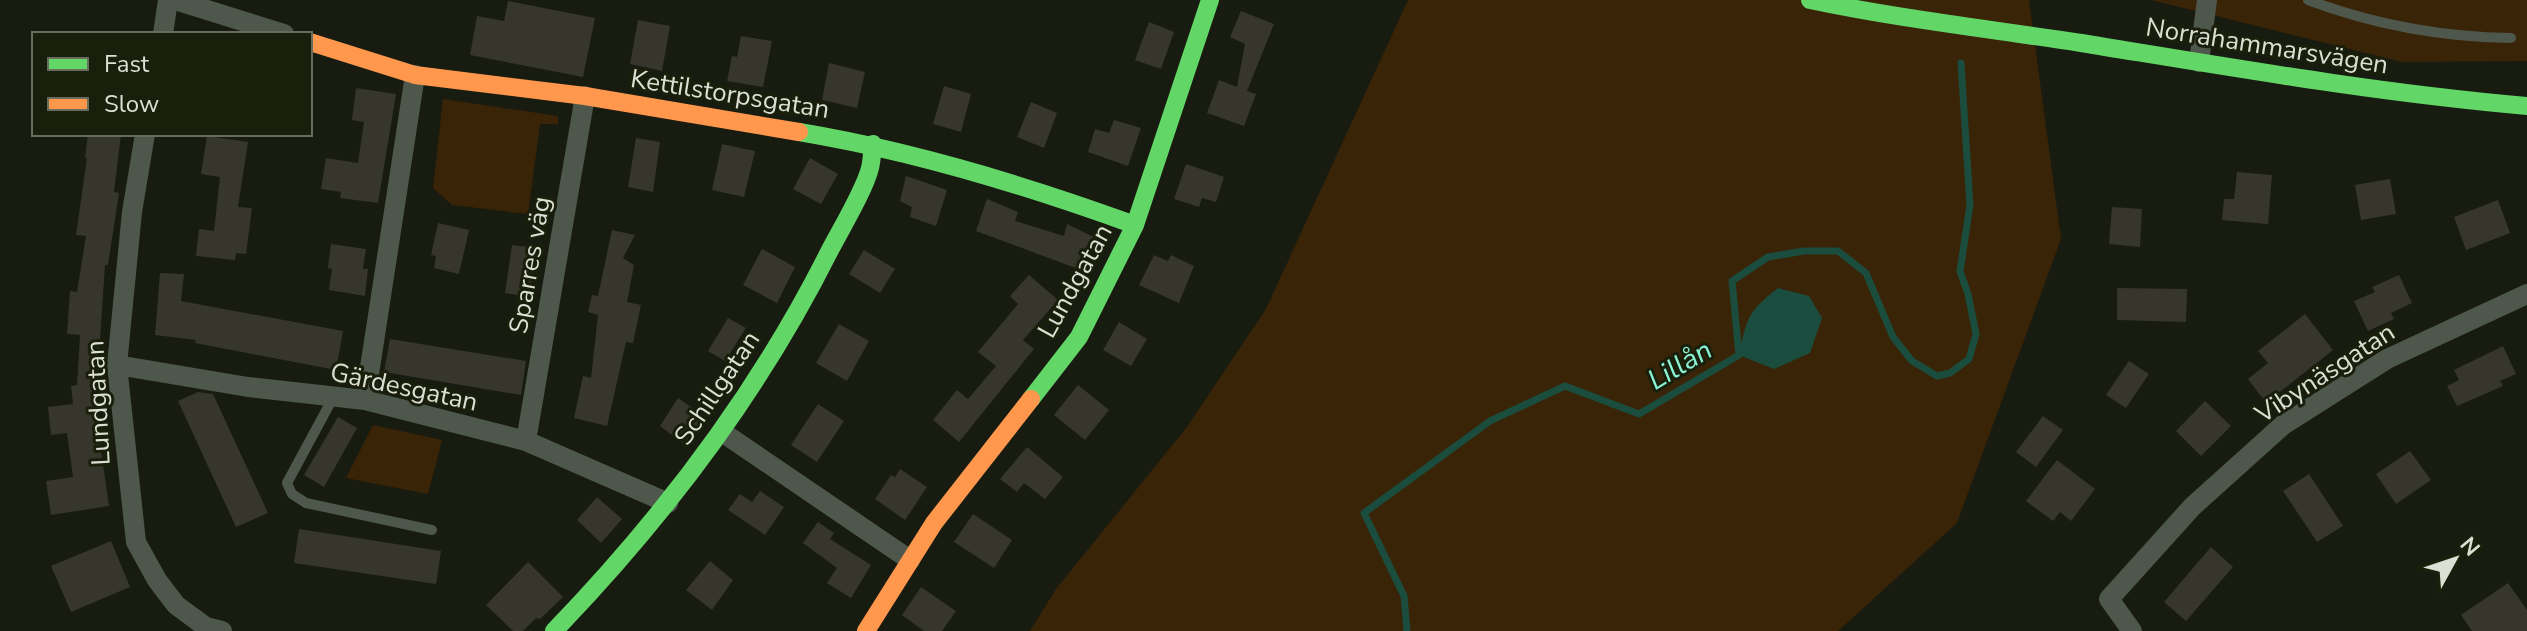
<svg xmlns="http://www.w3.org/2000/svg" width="2527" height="631" font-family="'Nunito Sans',sans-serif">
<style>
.green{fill:#3a2407}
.water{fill:#1a4d3e}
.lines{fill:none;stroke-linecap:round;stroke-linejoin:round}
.stream{stroke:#1a4d3e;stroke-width:7}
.building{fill:#36362c}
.lane{stroke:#4e574c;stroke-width:10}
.street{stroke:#4e574c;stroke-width:20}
.fast{stroke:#63d668;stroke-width:18}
.slow{stroke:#ff974d;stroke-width:18}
.labels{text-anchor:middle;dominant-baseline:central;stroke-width:6;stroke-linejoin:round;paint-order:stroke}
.street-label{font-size:26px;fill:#dcdfd3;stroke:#1a1f0c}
.water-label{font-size:28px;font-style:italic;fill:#89f3d3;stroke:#1a1f0c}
</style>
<rect width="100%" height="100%" fill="#181b10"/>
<path class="green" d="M1408,0H2029L2061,239L1957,523L1838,631H1030L1056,589L1187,427L1266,309Z
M2151,0H2527V61L2402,62Z
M443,99L558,116V124H540L528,214L452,205L433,188Z
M373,425L442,440L428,494L346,478Z"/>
<path class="water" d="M1778,288L1809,296L1822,318L1810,353L1774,369L1739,355C1747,318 1747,312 1778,288Z"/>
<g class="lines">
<path class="stream" d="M1407,631L1404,596L1364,513L1490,421L1565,386L1639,414L1739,355L1732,281L1768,257L1804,251H1838L1866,273L1893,337L1912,361L1937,376L1950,373L1969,359L1976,334L1968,294L1960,271L1970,205L1961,63"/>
</g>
<path class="building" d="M508,1L595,18L583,77L470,55L477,16L504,21Z
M1241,11L1274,24L1247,91L1256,94L1244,126L1207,113L1219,80L1237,87L1245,44L1230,37Z
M638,20L670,26L662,71L630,64Z
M1149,22L1174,32L1161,69L1135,60Z
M741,36L772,41L763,87L727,81L732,56L737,57Z
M829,63L865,72L857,108L822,100Z
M944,86L971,94L961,132L933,124Z
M356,88L396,94L378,203L340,198L341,192L321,189L326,158L358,163L364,122L352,120Z
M1031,102L1057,113L1044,148L1017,137Z
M1114,120L1141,128L1128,166L1088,152L1095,129L1109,133Z
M88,134H121L114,192L119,193L108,265H105L99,354H92L100,430H98L109,506L51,515L46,481L73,477L67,433L51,435L48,407L73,404L71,386L77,385L80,335L67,334L70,291L77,292L86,236L76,235L87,158H85Z
M207,136L248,142L238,207L252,208L246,254L236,253L235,260L196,256L199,229L214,231L220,177L201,174Z
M636,138L660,142L653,192L628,187Z
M722,144L755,151L744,197L712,190Z
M810,158L838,174L821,204L793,189Z
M1186,164L1224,177L1216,202L1202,198L1199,207L1174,199Z
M2237,172L2272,175L2268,224L2222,220L2224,199H2234Z
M906,176L947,190L936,226L910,217L912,207L900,201Z
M2390,179L2396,214L2361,220L2355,185Z
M987,199L1018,212L1015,221L1064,236L1067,224L1096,238L1081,270L976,231Z
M2498,200L2510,233L2466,250L2454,217Z
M2112,207L2142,209L2140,247L2109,244Z
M438,223L469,230L459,274L434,268L436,256L431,255Z
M612,230L635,235L623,258L634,265L627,302L641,305L633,343L626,342L607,426L574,418L583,376L591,378L598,315L588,312L592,295L598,296Z
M331,244L366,249L363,269H368L365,296L329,290L332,269L328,268Z
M512,245L537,248L529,297L505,293Z
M762,249L795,267L777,303L743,285Z
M864,250L895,269L880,293L849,274Z
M1154,255L1168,261L1171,255L1194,266L1179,303L1139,285Z
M160,273L184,274L181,301L343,331L336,370L195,343L196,340L155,335Z
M1029,275L1058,300L1023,340L1034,349L959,442L933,420L957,390L968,399L996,366L978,352L1018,304L1010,296Z
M2399,275L2412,303L2391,313L2394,319L2368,331L2354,301L2375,292L2372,287Z
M2117,288L2187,289L2186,322L2117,320Z
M2305,314L2333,350L2266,403L2248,379L2268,363L2258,351Z
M728,318L746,328L725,361L708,351Z
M1119,322L1147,339L1131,366L1103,350Z
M839,324L869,341L847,381L816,363Z
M390,339L526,361L521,395L384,372Z
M2503,346L2516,374L2500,381L2503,386L2457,406L2447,386L2459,380L2454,370Z
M2129,361L2149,374L2126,408L2106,395Z
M1078,385L1109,410L1085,440L1054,415Z
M198,392L213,394L268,513L236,527L178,401Z
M678,398L704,416L685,445L660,426Z
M2205,401L2231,426L2201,456L2176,431Z
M818,404L844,421L817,462L791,445Z
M2043,416L2063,430L2036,467L2016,452Z
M338,417L357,428L324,487L304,475Z
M1027,447L1063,477L1045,499L1024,483L1017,492L1000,479Z
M2410,451L2431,480L2396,504L2376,474Z
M2057,460L2095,489L2071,521L2060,512L2053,521L2026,501Z
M900,469L927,487L905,520L875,499L891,475L895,477Z
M2309,474L2343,526L2317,542L2283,491Z
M760,491L784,507L765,535L728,510L740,494L752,502Z
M597,497L622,519L601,543L577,520Z
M973,514L1012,540L994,568L954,542Z
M818,522L834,533L830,539L871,565L851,598L827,583L837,568L803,543Z
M299,529L441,551L436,584L294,563Z
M111,541L130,587L71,612L51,566Z
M2211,547L2233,567L2186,621L2164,602Z
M710,561L733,580L712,610L686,590Z
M528,562L563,597L540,619L536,618L523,631H513L486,605Z
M2508,583L2527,610V631H2472L2461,615Z
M921,587L956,611L942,631H924L902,615Z"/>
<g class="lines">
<path class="lane" d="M2308,0C2372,24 2443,37 2511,38
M334,396L287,483L292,494L306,503L432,530"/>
<path class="street" d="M175,0L284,34
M163,34L168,0
M2199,62L2207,0
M145,134L132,212L117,365L136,542L157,580L176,605L206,627L222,631
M117,365L248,387L365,400L526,441L668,503
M365,400L415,75
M722,432L910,560
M526,441L585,96
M2132,631L2109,599L2192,507L2283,425L2387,359L2527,294"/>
<path class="fast" d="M1810,0C1900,19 1990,29 2081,43C2229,67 2377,93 2527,106
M799,132C914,151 1025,185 1135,225
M1031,399L1079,337L1135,225L1210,0
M554,631C664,517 759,392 830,250C841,229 865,189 870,168C872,160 872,152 873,144"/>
<path class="slow" d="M310,42L415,75L585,96L799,132
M866,631L934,523L1031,399"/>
</g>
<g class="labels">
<g class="street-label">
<text transform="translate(2267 46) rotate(9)">Norrahammarsvägen</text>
<text transform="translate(730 94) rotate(9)">Kettilstorpsgatan</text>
<text transform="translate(530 265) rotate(-80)">Sparres väg</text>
<text transform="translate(1075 281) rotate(-61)">Lundgatan</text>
<text transform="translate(2325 373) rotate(-33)">Vibynäsgatan</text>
<text transform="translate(404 387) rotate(12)">Gärdesgatan</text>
<text transform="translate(717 388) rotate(-56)">Schillgatan</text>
<text transform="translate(98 403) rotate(-93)">Lundgatan</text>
</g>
<g class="water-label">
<text transform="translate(1680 365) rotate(-31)">Lillån</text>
</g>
</g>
<rect x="32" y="32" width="280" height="104" fill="#1a1f0c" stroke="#686c5c" stroke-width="2"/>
<rect x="48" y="58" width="40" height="12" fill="#63d668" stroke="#686c5c" stroke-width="2"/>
<text x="104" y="72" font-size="24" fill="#dcdfd3">Fast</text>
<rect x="48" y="98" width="40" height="12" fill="#ff974d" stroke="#686c5c" stroke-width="2"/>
<text x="104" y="112" font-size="24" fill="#dcdfd3">Slow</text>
<g transform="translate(2455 559) rotate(50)" stroke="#1a1f0c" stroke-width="6" paint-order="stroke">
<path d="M0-6L14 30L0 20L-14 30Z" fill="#dcdfd3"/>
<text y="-12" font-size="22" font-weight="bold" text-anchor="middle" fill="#dcdfd3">N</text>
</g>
</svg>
